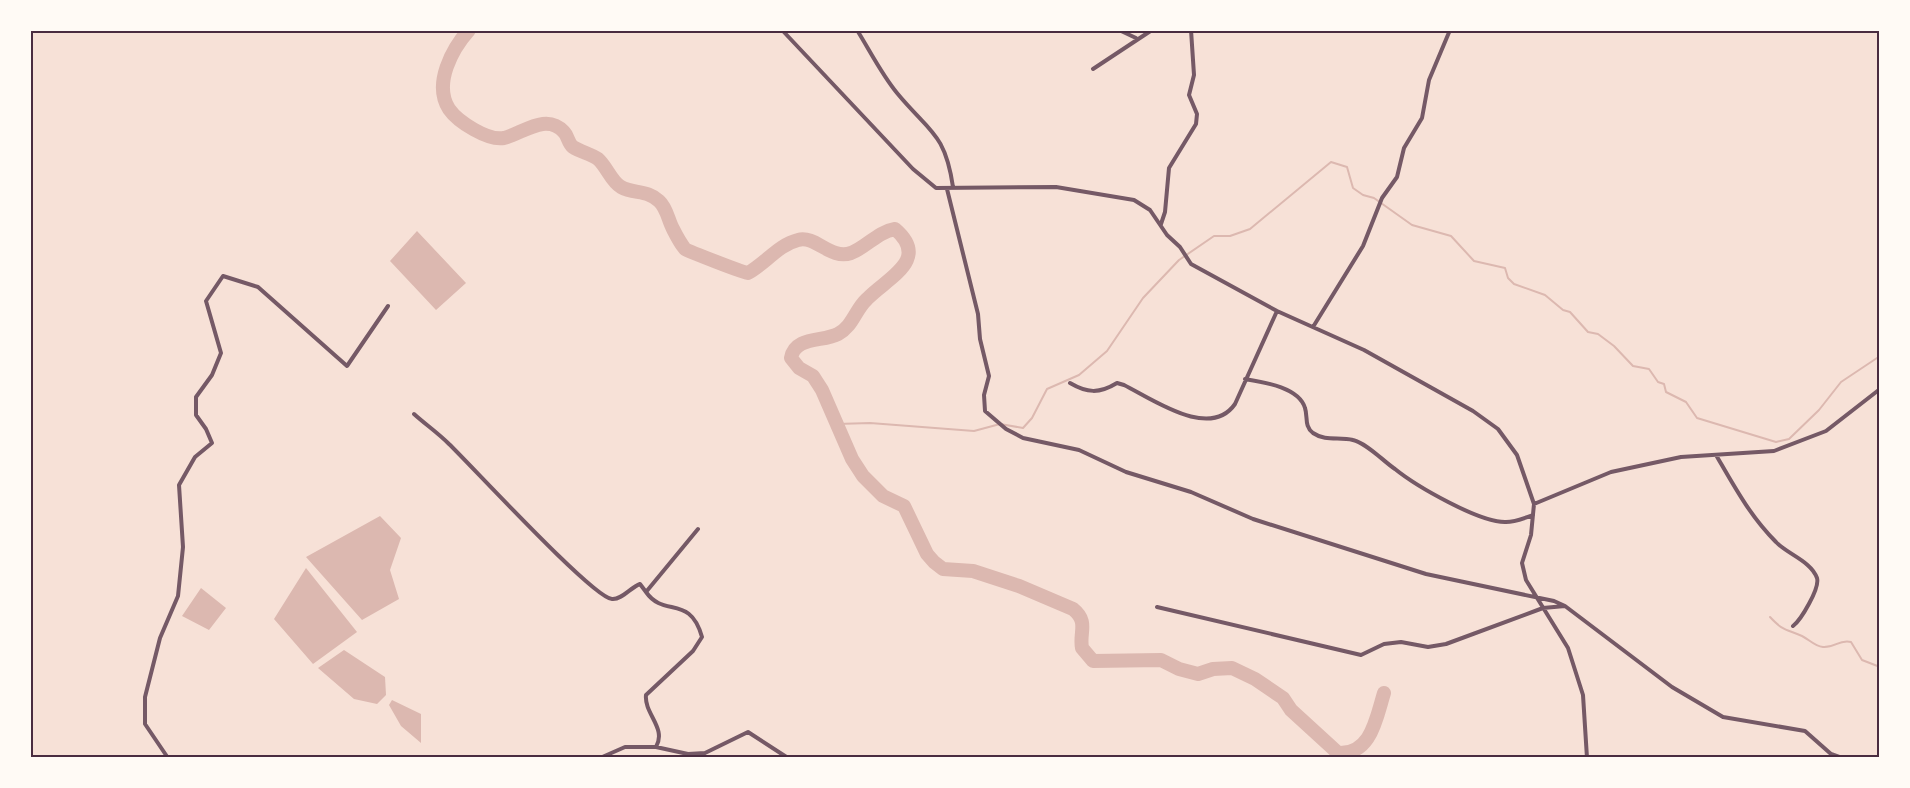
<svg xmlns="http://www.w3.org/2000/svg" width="1910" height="788" font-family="Commissioner,sans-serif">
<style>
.water{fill:#dcb8b0}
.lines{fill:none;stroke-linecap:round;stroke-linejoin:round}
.stream{stroke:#dcb8b0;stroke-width:2}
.river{stroke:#dcb8b0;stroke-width:14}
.minor{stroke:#755966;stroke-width:4}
.neatline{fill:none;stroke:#4a2c40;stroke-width:2}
</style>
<rect width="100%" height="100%" fill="#f7e1d7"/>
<path class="water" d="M417,231L466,283L436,310L390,261Z
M380,516L401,538L390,570L399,599L362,620L306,557Z
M306,568L357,632L313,664L274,619Z
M201,588L226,608L209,630L182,616Z
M344,650L385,677L386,695L377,704L354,699L318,668Z
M392,700L421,714V743L401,726L389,705Z"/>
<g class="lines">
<path class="stream" d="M837,424L870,423L974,431L1000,424L1023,428L1032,418L1047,389L1079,375L1107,351L1143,298L1179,260L1214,236H1230L1250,229L1331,162L1347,167L1353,188L1363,195L1374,198L1412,225L1451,236L1474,261L1505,268L1508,278L1514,284L1545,295L1563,310L1570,312L1588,332L1598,334L1614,346L1633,366L1649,369L1658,382L1664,384L1666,392L1686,402L1697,418L1776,442L1789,439L1819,410L1841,382L1880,356
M1770,617C1783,631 1786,629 1802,636C1810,640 1814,646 1823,647C1835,648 1839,639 1851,642L1862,660L1880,667"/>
<path class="river" d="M469,30C452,49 433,84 449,109C458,122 488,141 504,138C522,134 546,112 564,132C568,136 568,143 573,147C581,152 591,154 598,159C607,167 611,181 621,187C634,194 648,190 659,201C667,208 668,220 673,229C676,235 681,244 685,249C688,251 744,273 748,273C766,263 778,245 798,240C816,235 830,260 851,253C867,247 877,232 895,229C931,260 887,278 867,299C855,310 853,326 838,334C823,342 795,336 791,358L799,368L813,376L822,390L852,459L863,476L883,496L904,506L927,554L934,562L943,569L973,571L1019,586L1073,609C1089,622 1079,632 1082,648L1093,661L1161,660L1179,669L1198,674L1213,669L1232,668L1255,679L1283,698L1291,710L1338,753C1371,755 1376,719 1384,693"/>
<path class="minor" d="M782,30L913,169L936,188L1056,187L1134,200L1150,210L1167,235L1180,247L1191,264L1277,311L1364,350L1473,411L1498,429L1517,455L1534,504L1531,535L1522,563L1526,580L1568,648L1583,695L1587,758
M857,30C870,51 882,75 897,93C929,132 945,132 953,187
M1119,30L1136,38
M1093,69L1152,30
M947,189L978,314L980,339L989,376L984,395L985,411L1006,429L1023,438L1079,450L1126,472L1191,492L1253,519L1426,574L1554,601L1565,606L1672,687L1723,717L1805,731L1831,754L1842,758
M1161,224L1165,212L1169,168L1196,124L1197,114L1189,95L1194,75L1191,30
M1313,327L1363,246L1382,198L1397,177L1404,148L1422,118L1429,80L1450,30
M1245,379C1263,382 1299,387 1305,408C1308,417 1304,426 1313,433C1326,442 1340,436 1353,440C1368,444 1383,461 1395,469C1416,486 1480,523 1506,522C1515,522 1525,518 1533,515
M1070,383C1087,393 1099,394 1117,383L1124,385C1154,400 1210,440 1235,404L1277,311
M414,414C425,424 438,433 449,444C471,465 593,598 612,599C622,600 631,587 640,584L646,592
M1716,455C1734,486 1750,516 1776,542C1787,554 1811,561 1817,578C1820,588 1801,620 1793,626
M1534,504L1611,472L1681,457L1774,451L1826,431L1880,389
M1157,607L1361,655L1384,644L1401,642L1428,647L1446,644L1543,608L1565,606
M656,747C667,728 644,714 646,695L693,651L702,637C690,594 664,618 646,592L698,529
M168,758L145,724V697L160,638L178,596L183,547L179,485L195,457L212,443L206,429L196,415V397L212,375L221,353L206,301L223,276L258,287L347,366L388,306
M600,758L625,747H656L688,754L705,753L748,732L788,758"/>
</g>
<rect width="1910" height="788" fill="none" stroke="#fffaf5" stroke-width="63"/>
<rect x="32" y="32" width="1846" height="724" class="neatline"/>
</svg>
